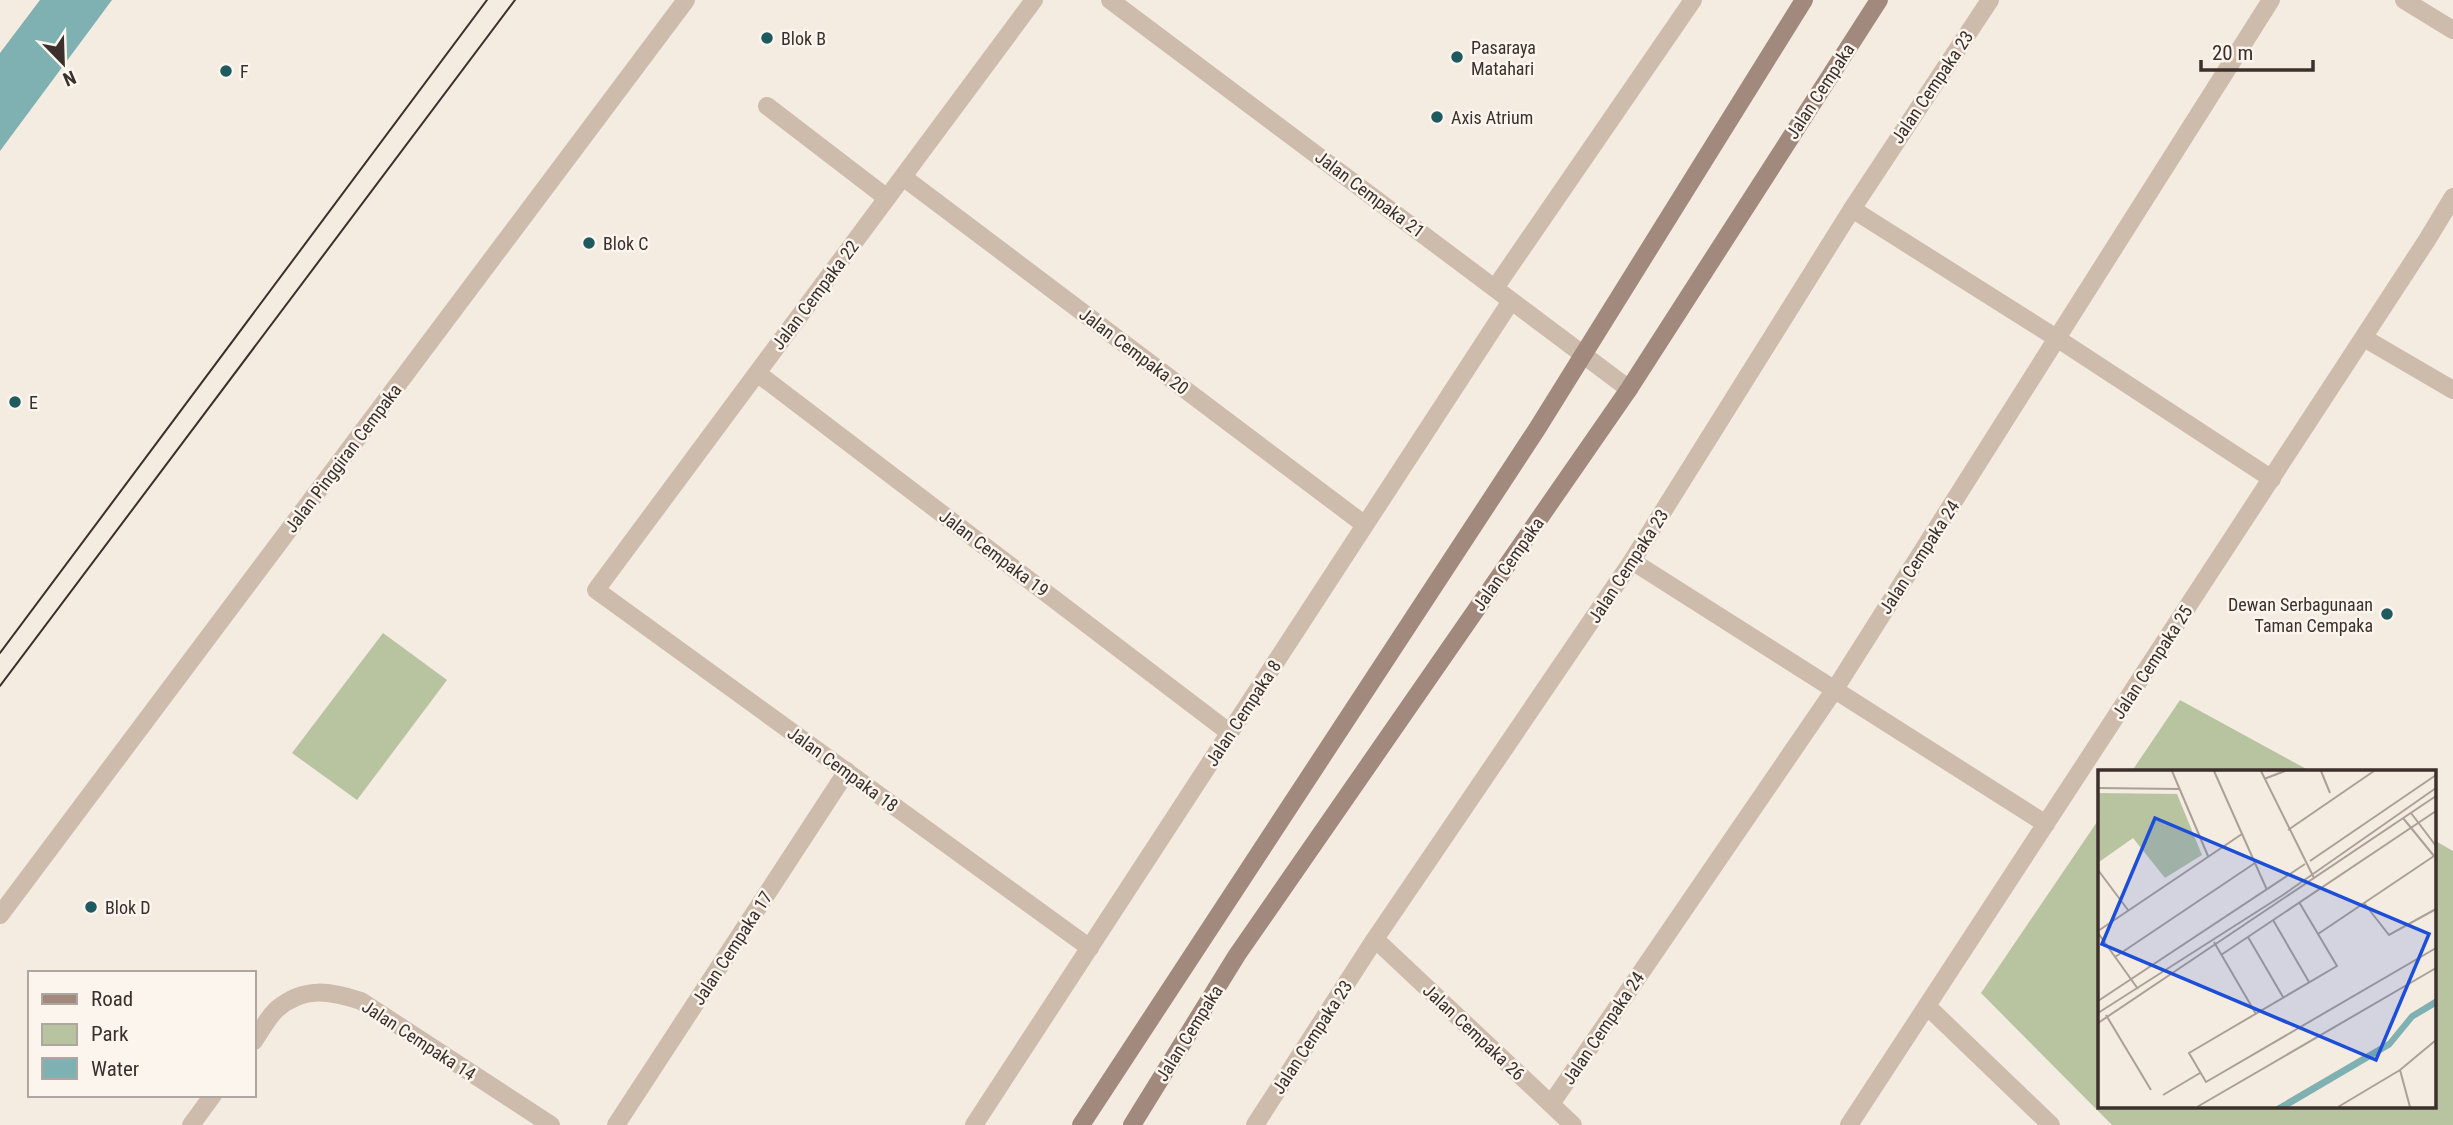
<svg xmlns="http://www.w3.org/2000/svg" width="2453" height="1125" font-family="'Roboto Condensed',sans-serif">
<style>
.green{fill:#b8c4a0}
.water{fill:#7fb0b2}
.lines{fill:none;stroke-linecap:round;stroke-linejoin:round}
.service{stroke:#cdbbac;stroke-width:18}
.minor{stroke:#cdbbac;stroke-width:18}
.secondary{stroke:#a18a7d;stroke-width:18}
.tram{stroke:#3b302b;stroke-width:2}
.poi-dot{fill:#1f5a5e;stroke:#fbf5ee;stroke-width:2.5}
.labels{text-anchor:middle;dominant-baseline:central;stroke-width:5;stroke-linejoin:round;paint-order:stroke}
.poi-label{font-size:18px;fill:#3b302b;stroke:#fbf5ee;text-anchor:start}
.street-label{font-size:18px;fill:#3b302b;stroke:#fbf5ee}
.inset-road{fill:none;stroke:#aaa098;stroke-width:2}
.view{fill:#1d4ed8;fill-opacity:0.15;stroke:#1d4ed8;stroke-width:3.5}
.inset-edge{fill:none;stroke:#3b302b;stroke-width:3.5}
</style>
<rect width="100%" height="100%" fill="#f4ebe1"/>
<path class="green" d="M383,633L447,680L357,800L292,753Z
M2180,700L2310,771H2132Z
M2099,819L2100,1106H2434V840L2453,851V1125H2112L1981,993Z"/>
<path class="water" d="M40,0H112L0,151V53Z"/>
<g class="lines">
<path class="service" d="M767,106L887,198
M1852,209L2058,339L2272,479
M1495,288L1693,0
M1632,561L2046,824"/>
<path class="minor" d="M1034,0L596,590L1090,948
M1110,0L1629,389
M2404,0L2453,30
M903,177L1365,525
M2364,338L2453,390
M757,373L1230,733
M0,915L686,0
M1375,939L1573,1125
M1927,1006L2051,1125
M254,1041C261,1031 268,1017 277,1009C304,986 330,991 361,1001L551,1125
M1551,1104L1835,689L2271,0
M191,1125L213,1095
M616,1125L847,771
M974,1125L1511,301
M1255,1125L1375,939L1632,561L1852,209L1990,0
M1849,1125L2427,240L2453,197"/>
<path class="secondary" d="M1081,1125L1537,429L1804,0
M1132,1125L1237,955L1629,389L1879,0"/>
<path class="tram" d="M0,653L487,0
M0,686L515,0"/>
</g>
<g class="poi-dot">
<circle cx="767" cy="38" r="7"/>
<circle cx="1457" cy="57" r="7"/>
<circle cx="226" cy="71" r="7"/>
<circle cx="1437" cy="117" r="7"/>
<circle cx="589" cy="243" r="7"/>
<circle cx="15" cy="402" r="7"/>
<circle cx="2387" cy="614" r="7"/>
<circle cx="91" cy="907" r="7"/>
</g>
<g class="labels">
<g class="poi-label">
<text x="781" y="38">Blok B</text>
<text x="1471" y="47">Pasaraya<tspan x="1471" dy="21">Matahari</tspan></text>
<text x="240" y="71">F</text>
<text x="1451" y="117">Axis Atrium</text>
<text x="603" y="243">Blok C</text>
<text x="29" y="402">E</text>
<text x="2373" y="604" text-anchor="end">Dewan Serbagunaan<tspan x="2373" dy="21">Taman Cempaka</tspan></text>
<text x="105" y="907">Blok D</text>
</g>
<g class="street-label">
<text transform="translate(1932 87) rotate(-56)">Jalan Cempaka 23</text>
<text transform="translate(1820 91) rotate(-57)">Jalan Cempaka</text>
<text transform="translate(1370 194) rotate(37)">Jalan Cempaka 21</text>
<text transform="translate(815 295) rotate(-53)">Jalan Cempaka 22</text>
<text transform="translate(1134 351) rotate(37)">Jalan Cempaka 20</text>
<text transform="translate(343 458) rotate(-53)">Jalan Pinggiran Cempaka</text>
<text transform="translate(994 553) rotate(37)">Jalan Cempaka 19</text>
<text transform="translate(1919 557) rotate(-57)">Jalan Cempaka 24</text>
<text transform="translate(1508 564) rotate(-55)">Jalan Cempaka</text>
<text transform="translate(1628 566) rotate(-57)">Jalan Cempaka 23</text>
<text transform="translate(2152 662) rotate(-57)">Jalan Cempaka 25</text>
<text transform="translate(1243 713) rotate(-57)">Jalan Cempaka 8</text>
<text transform="translate(843 769) rotate(36)">Jalan Cempaka 18</text>
<text transform="translate(732 948) rotate(-57)">Jalan Cempaka 17</text>
<text transform="translate(1603 1028) rotate(-56)">Jalan Cempaka 24</text>
<text transform="translate(1474 1032) rotate(43)">Jalan Cempaka 26</text>
<text transform="translate(1189 1033) rotate(-58)">Jalan Cempaka</text>
<text transform="translate(1312 1037) rotate(-57)">Jalan Cempaka 23</text>
<text transform="translate(419 1040) rotate(33)">Jalan Cempaka 14</text>
</g>
</g>
<g transform="translate(2098 770)">
<rect width="338" height="338" fill="#f4ebe1"/>
<path d="M0,23L79,24L104,85L67,108L35,68L1,92Z" fill="#b8c4a0"/>
<path d="M338,228V236L316,249L293,277L191,337H177L290,271L312,244Z" fill="#7fb0b2"/>
<path class="inset-road" d="M74,1L110,86M116,1L169,120M163,1L216,108M223,1L232,23M166,9L187,1M0,18L81,19M313,43L338,76M305,48L336,86M190,60L276,1M212,91L338,5M0,100L30,140M201,132L239,196L91,283L108,312L338,178M266,133L291,165L338,139M175,150L211,212M0,161L144,64M0,163L40,219M220,164L336,86M150,167L185,227M116,172L158,244M123,185L338,41M17,187L157,93M0,231L207,94M0,243L185,125L338,18M8,245L53,320M0,253L338,26M302,300L312,337M65,325L102,303M99,337L338,198M240,337L302,300L338,270"/>
<path class="view" d="M57,48L331,164L278,290L4,174Z"/>
<rect width="338" height="338" class="inset-edge"/>
</g>
<rect x="28" y="971" width="228" height="126" fill="#fbf5ee" stroke="#aea6a0" stroke-width="2"/>
<rect x="42" y="994" width="35" height="10" fill="#a18a7d" stroke="#aea6a0" stroke-width="2"/>
<text x="91" y="1006" font-size="21" fill="#3b302b">Road</text>
<rect x="42" y="1024" width="35" height="21" fill="#b8c4a0" stroke="#aea6a0" stroke-width="2"/>
<text x="91" y="1041" font-size="21" fill="#3b302b">Park</text>
<rect x="42" y="1058" width="35" height="21" fill="#7fb0b2" stroke="#aea6a0" stroke-width="2"/>
<text x="91" y="1076" font-size="21" fill="#3b302b">Water</text>
<g transform="translate(63 63) rotate(157)" stroke="#fbf5ee" stroke-width="5" paint-order="stroke">
<path d="M0-5L12 26L0 18L-12 26Z" fill="#3b302b"/>
<text y="-10" font-size="19" font-weight="bold" text-anchor="middle" fill="#3b302b">N</text>
</g>
<path d="M2201 60v10h112v-10" fill="none" stroke="#3b302b" stroke-width="3.5"/>
<text x="2212" y="60" font-size="21" fill="#3b302b" stroke="#fbf5ee" stroke-width="5" paint-order="stroke">20 m</text>
</svg>
